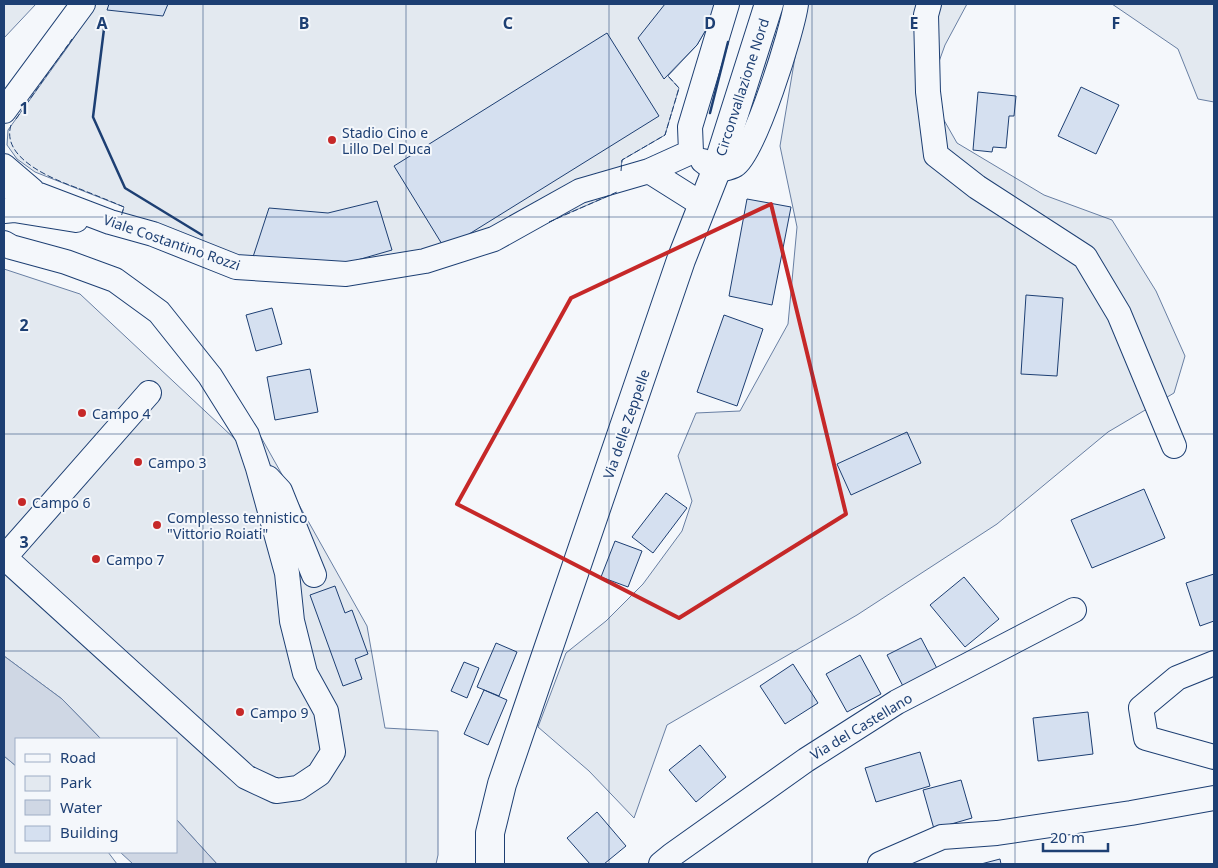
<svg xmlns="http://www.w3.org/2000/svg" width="1218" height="868" font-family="'Noto Sans',sans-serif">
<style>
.green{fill:#e3e9f0;stroke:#687fa3}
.water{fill:#cfd7e4;stroke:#687fa3}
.building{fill:#d5e0f0;stroke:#1d3f73}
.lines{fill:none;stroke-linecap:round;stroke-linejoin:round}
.minor-casing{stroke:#1d3f73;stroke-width:26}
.major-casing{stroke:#1d3f73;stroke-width:30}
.minor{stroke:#f4f7fb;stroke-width:24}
.major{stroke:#f4f7fb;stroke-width:28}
.fence{stroke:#1d3f73;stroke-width:1;stroke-dasharray:6 2.5;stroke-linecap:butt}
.wall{stroke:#1d3f73;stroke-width:2.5}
.marked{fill:none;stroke:#c62828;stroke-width:4;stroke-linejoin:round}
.grid{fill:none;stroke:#1d3f73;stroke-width:1;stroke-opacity:0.55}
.poi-dot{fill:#c62828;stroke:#f4f7fb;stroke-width:2}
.labels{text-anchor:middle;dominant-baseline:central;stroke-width:4;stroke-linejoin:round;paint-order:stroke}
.street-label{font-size:14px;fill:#1d3f73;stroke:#f4f7fb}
.poi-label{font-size:14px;fill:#1d3f73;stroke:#f4f7fb;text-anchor:start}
.grid-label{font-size:16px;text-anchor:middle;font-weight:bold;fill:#1d3f73;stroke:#f4f7fb;stroke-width:4;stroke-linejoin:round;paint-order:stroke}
</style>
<rect width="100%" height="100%" fill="#f4f7fb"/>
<path class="green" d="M4,4H36L4,38Z
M96,4H721L697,45L668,76L679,88L665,135L622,160L618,192L564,215L495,248L346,281L116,231L124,207L35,172L17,159L7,145L8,130L67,48Z
M804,4H967L945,45L928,92L957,143L1044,195L1112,220L1156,291L1185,356L1174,393L1108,432L997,524L857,615L667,725L634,818L589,771L538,727L566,653L606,621L643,584L682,531L692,501L678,456L696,413L740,411L788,324L797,227L780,146Z
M1112,4H1214V102L1198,99L1178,49Z
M4,269L80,294L237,441L257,430L367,626L385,728L438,731V855L436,864H217L176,819V739H101L62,699L4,656Z
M4,756L16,766V852H108L117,864H4Z"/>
<path class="water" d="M4,656L62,699L101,739H16V766L4,756Z
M176,819L217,864H133L120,852H176Z"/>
<path class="building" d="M109,4H168L163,16L107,10Z
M665,4H721L697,45L664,79L638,38Z
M607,33L659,116L445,249L394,166Z
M1081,87L1119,105L1096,154L1058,136Z
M978,92L1016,96L1014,116H1009L1006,148L993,147L992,152L973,150Z
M747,199L791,207L772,305L729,296Z
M377,201L392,250L347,263L252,260L269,208L328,213Z
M1026,295L1063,298L1057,376L1021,374Z
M272,308L282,344L256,351L246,315Z
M724,315L763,329L737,406L697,392Z
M310,369L318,412L275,420L267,377Z
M907,432L921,463L851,495L837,464Z
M1144,489L1165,538L1092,568L1071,520Z
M666,493L687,508L653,553L632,537Z
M615,541L642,551L628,587L601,577Z
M1214,574V621L1200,626L1186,583Z
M964,577L999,619L965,647L930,605Z
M335,586L345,613L352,610L368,654L355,659L362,679L343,686L310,595Z
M921,638L941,676L907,694L887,655Z
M496,643L517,652L499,696L477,687Z
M860,655L881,694L847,712L826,674Z
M464,662L479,668L467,698L451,691Z
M793,664L818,703L785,724L760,686Z
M484,690L507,700L488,745L464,734Z
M1088,712L1093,754L1038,761L1033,718Z
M700,745L726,777L696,802L669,770Z
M920,752L930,786L876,802L865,768Z
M961,780L972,818L934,829L923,790Z
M597,812L626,846L604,864H590L567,838Z
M1000,859L1001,864H981Z"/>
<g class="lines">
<defs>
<path id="minor" d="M929,4L926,15L928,92L936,155L977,187L1085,257L1119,314L1174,446
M4,111L83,4
M703,161L716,171C722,169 730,168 735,165C754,154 793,29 796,4
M4,166L32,190
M649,171L703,205
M4,186L39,195L110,222L153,234L236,267L346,274L425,261L494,239L580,191L649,171L691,152L690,127L727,4
M4,211L14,210L76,220
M4,243L11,247L66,262L115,280L159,312L210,376L247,435L258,468L287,573L292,621L305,673L326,711L333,752L319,774L298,788L276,791L246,777L4,557
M268,478L280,491L314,575
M4,558L149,393
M1214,663L1177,678L1141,708L1146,738L1214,757
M661,864L672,855L806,760L897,702L1074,610
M880,864L942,837L997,833L1131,813L1214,798"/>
<path id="major" d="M490,864V833L502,784L681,260L716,171L769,4"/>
</defs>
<use href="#minor" class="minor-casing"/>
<use href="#major" class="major-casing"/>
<use href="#minor" class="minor"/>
<use href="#major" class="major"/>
<path class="fence" d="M16,119L72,39
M11,125C0,160 58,181 80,189C95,195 110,201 124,207L121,217
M621,171L622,160L665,135L679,88L668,76
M549,222L617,192"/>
<path class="wall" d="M104,29L93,117L125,188L202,235
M710,113L728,42"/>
</g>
<path class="marked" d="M771,204L846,514L679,618L457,504L571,298Z"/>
<path class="grid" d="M203,4V864M406,4V864M609,4V864M812,4V864M1015,4V864M4,217H1214M4,434H1214M4,651H1214"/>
<g class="poi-dot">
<circle cx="332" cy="140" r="5"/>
<circle cx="82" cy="413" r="5"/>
<circle cx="138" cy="462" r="5"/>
<circle cx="22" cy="502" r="5"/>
<circle cx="157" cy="525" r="5"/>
<circle cx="96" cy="559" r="5"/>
<circle cx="240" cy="712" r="5"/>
</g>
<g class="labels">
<g class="street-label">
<text transform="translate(742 87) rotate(-72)">Circonvallazione Nord</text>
<text transform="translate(172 242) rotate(19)">Viale Costantino Rozzi</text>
<text transform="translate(626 424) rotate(-71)">Via delle Zeppelle</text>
<text transform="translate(861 726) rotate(-31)">Via del Castellano</text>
</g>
<g class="poi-label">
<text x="342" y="132">Stadio Cino e<tspan x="342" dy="16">Lillo Del Duca</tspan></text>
<text x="92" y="413">Campo 4</text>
<text x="148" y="462">Campo 3</text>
<text x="32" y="502">Campo 6</text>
<text x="167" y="517">Complesso tennistico<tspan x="167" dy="16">"Vittorio Roiati"</tspan></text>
<text x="106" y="559">Campo 7</text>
<text x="250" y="712">Campo 9</text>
</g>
</g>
<g class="grid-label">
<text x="102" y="29">A</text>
<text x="304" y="29">B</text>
<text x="508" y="29">C</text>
<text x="710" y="29">D</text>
<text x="914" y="29">E</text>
<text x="1116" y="29">F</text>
<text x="24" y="114">1</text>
<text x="24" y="331">2</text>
<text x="24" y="548">3</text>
</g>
<rect width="1218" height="868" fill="none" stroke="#1d3f73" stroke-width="10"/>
<rect x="15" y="738" width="162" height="115" fill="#f4f7fb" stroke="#9eadc5"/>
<rect x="25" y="754" width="25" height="8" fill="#f4f7fb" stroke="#9eadc5"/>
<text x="60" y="763" font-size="15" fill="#1d3f73">Road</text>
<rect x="25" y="776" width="25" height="15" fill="#e3e9f0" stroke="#9eadc5"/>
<text x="60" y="788" font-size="15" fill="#1d3f73">Park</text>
<rect x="25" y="800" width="25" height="15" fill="#cfd7e4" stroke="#9eadc5"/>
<text x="60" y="813" font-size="15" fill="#1d3f73">Water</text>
<rect x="25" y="826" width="25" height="15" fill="#d5e0f0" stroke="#9eadc5"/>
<text x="60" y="838" font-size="15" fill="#1d3f73">Building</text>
<path d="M1043 843v8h65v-8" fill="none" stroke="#1d3f73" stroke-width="2.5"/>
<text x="1050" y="843" font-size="15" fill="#1d3f73" stroke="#f4f7fb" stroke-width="4" paint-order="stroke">20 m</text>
</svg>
